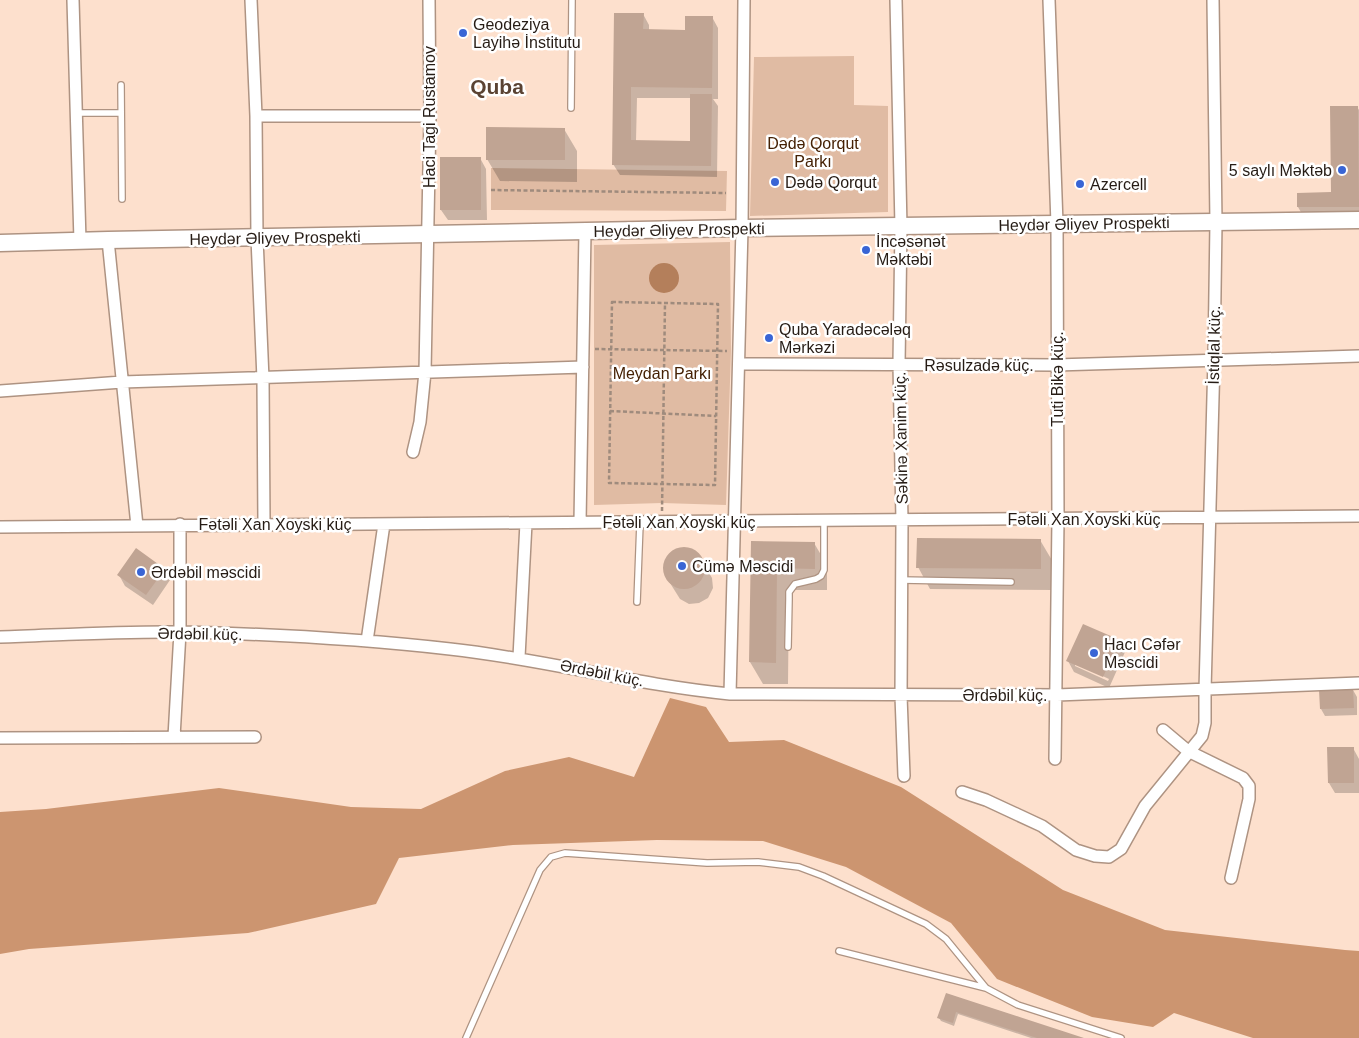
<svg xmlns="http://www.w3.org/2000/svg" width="1359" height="1038" font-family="Arial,sans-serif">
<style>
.green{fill:#e0bba3}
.forest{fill:#cc9570}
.water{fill:#b47f5b}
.shadow{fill:#0003;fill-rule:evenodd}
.building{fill:#c0a493}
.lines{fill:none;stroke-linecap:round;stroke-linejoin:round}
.lane-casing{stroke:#ae9382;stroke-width:8}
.street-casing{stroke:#ae9382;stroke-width:14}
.secondary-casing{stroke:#ae9382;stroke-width:19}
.path{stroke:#9f8b7d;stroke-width:2.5;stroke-dasharray:4 2.5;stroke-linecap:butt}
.lane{stroke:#fff;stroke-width:5.5}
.street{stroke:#fff;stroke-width:11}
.secondary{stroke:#fff;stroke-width:16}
.poi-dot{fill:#3965d5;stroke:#fff;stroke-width:2}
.labels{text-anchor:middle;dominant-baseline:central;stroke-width:5;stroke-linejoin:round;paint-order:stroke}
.poi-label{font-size:16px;fill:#261c15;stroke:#fff;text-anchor:start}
.street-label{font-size:16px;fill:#261c15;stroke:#fff}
.park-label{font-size:16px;fill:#452104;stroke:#fff}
.district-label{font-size:21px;font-weight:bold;fill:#5a4333;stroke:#fff}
</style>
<rect width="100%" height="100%" fill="#fde0cd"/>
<path class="green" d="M854,56V105L888,106V212L750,216L754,57Z
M491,168L727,171L726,211L491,210Z
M730,242L731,351L726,505L662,503L594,505V245Z"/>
<path class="forest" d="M670,698L706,707L729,742L784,740L901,787L1063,890L1165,930L1345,950L1359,951V1038H1253L1174,1013L1153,1027L1092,1017L997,979L951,923L846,867L763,841L657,840L513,845L399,858L376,904L248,933L29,949L0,954V812L46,809L219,788L351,807L421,809L505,771L569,757L634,777Z"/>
<path class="water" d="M649 278a15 15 0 1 1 30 0a15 15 0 1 1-30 0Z"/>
<path class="shadow" d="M643,14L649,25V30L686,31L712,17L718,28V99H713L718,106L717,177L620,175L613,164ZM637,98H692L691,142L636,141Z
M1357,107L1359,110V214H1302L1298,207L1332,193Z
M564,129L577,151V182L500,181L487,159Z
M480,158L486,169L487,220H448L441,210Z
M1040,540L1053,562V590L930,589L918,567Z
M752,542L814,543L827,565V590H789L788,684H763L750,662Z
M678,549H689L698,554L712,578L713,588L708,598L699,603L689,604L680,599L665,575L664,564L669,555Z
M164,570L170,580L153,605L125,586L119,575Z
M1119,641L1125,652L1109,688L1074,672L1068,661ZM1075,663L1109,679L1108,681L1075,666Z
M1353,690L1357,697V715L1325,716L1321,709Z
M1353,748L1359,759V793H1335L1329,783Z
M947,994L1081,1038H1031L958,1014L954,1026L941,1021L939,1018Z"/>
<path class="building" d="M614,13H644L643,29L685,30V16H713L712,88L631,87V140L690,141V94H712L711,166L612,165Z
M1330,106H1358L1359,207H1297V193L1331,192Z
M486,127L565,128V160H486Z
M440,157H481V210H440Z
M917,538L1041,539V569L916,568Z
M751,541L815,542V569L777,568L776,663L749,662Z
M663 568a21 21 0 1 1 42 0a21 21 0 1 1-42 0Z
M136,548L165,569L146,595L117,575Z
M1083,624L1120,640L1103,677L1066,661Z
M1353,689L1354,708L1320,709L1319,690Z
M1327,747H1354V783H1328Z
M946,993L1084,1038H1037L956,1012L953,1023L937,1018Z"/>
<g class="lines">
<defs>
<path id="lane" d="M121,85L122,199
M571,108L572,0
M76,113H121
M901,580L1011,582
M637,602L640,523
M788,647L789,599V592L795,584L816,579L821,576L824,570V522
M839,951L986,988
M466,1038L540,870L551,857L565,853L707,863L758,862L799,867L823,876L926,924L946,939L986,988L1018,1005L1121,1038"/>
<path id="street" d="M73,0L80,241
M251,0L256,116L257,238L263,379L264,524
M896,0L901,227L899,364L902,521L901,696L904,776
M1049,0L1057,224L1058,519L1055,759
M256,116H430
M108,240L137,526
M739,364L1056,365L1359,356
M0,391L122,382L583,367
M413,452L420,422L425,372L430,116L429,0
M580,522L585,232
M0,527L1359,516
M0,637C60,635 121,631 182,632C271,634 361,639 450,649C544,659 635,685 730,694L1057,695L1359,683
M367,641L384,524
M519,657L526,523
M730,694L742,228L744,0
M1163,730L1188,751L1243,778L1249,786V799L1231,878
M174,737L180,632V524
M0,738L255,737
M962,792L986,800L1042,826L1076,850L1095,856L1109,857L1121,849L1145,806L1202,736L1205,723V690L1214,360L1216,222L1213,0"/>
<path id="secondary" d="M0,243L108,240L742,228L1359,220"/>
</defs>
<use href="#lane" class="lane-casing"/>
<use href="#street" class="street-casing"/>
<use href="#secondary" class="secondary-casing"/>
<path class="path" d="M491,190L726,193
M612,302L718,304L715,485L609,483Z
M595,349L727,351
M610,411L716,416
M662,511L665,303"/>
<use href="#lane" class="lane"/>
<use href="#street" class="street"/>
<use href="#secondary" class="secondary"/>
</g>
<g class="poi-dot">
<circle cx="463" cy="33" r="5"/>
<circle cx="1342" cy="170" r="5"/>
<circle cx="775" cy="182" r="5"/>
<circle cx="1080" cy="184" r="5"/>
<circle cx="866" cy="250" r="5"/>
<circle cx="769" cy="338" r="5"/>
<circle cx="682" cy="566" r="5"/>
<circle cx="141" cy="572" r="5"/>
<circle cx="1094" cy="653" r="5"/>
</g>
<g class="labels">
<g class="poi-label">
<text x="473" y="24">Geodeziya<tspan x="473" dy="18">Layihə İnstitutu</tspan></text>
<text x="1332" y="170" text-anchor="end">5 saylı Məktəb</text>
<text x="785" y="182">Dədə Qorqut</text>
<text x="1090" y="184">Azercell</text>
<text x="876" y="241">İncəsənət<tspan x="876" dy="18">Məktəbi</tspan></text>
<text x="779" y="329">Quba Yaradəcələq<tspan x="779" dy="18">Mərkəzi</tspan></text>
<text x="692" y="566">Cümə Məscidi</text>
<text x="151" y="572">Ərdəbil məscidi</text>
<text x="1104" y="644">Hacı Cəfər<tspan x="1104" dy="18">Məscidi</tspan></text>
</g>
<g class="street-label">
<text transform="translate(429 117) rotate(-90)">Haci Tagi Rustamov</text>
<text transform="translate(1084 224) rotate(-1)">Heydər Əliyev Prospekti</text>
<text transform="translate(679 230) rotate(-1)">Heydər Əliyev Prospekti</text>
<text transform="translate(275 238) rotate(-1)">Heydər Əliyev Prospekti</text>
<text transform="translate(1214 345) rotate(-89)">İstiqlal küç.</text>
<text x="979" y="365">Rəsulzadə küç.</text>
<text transform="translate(1057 379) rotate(-90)">Tuti Bikə küç.</text>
<text transform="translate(901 438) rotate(-91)">Səkinə Xanim küç.</text>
<text x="1084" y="519">Fətəli Xan Xoyski küç</text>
<text x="679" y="522">Fətəli Xan Xoyski küç</text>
<text x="275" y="524">Fətəli Xan Xoyski küç</text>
<text transform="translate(200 634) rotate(1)">Ərdəbil küç.</text>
<text transform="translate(602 673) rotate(11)">Ərdəbil küç.</text>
<text x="1005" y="695">Ərdəbil küç.</text>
</g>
<g class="park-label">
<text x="813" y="143">Dədə Qorqut<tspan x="813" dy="18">Parkı</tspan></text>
<text x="662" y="373">Meydan Parkı</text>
</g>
<g class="district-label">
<text x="497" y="86">Quba</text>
</g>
</g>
</svg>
